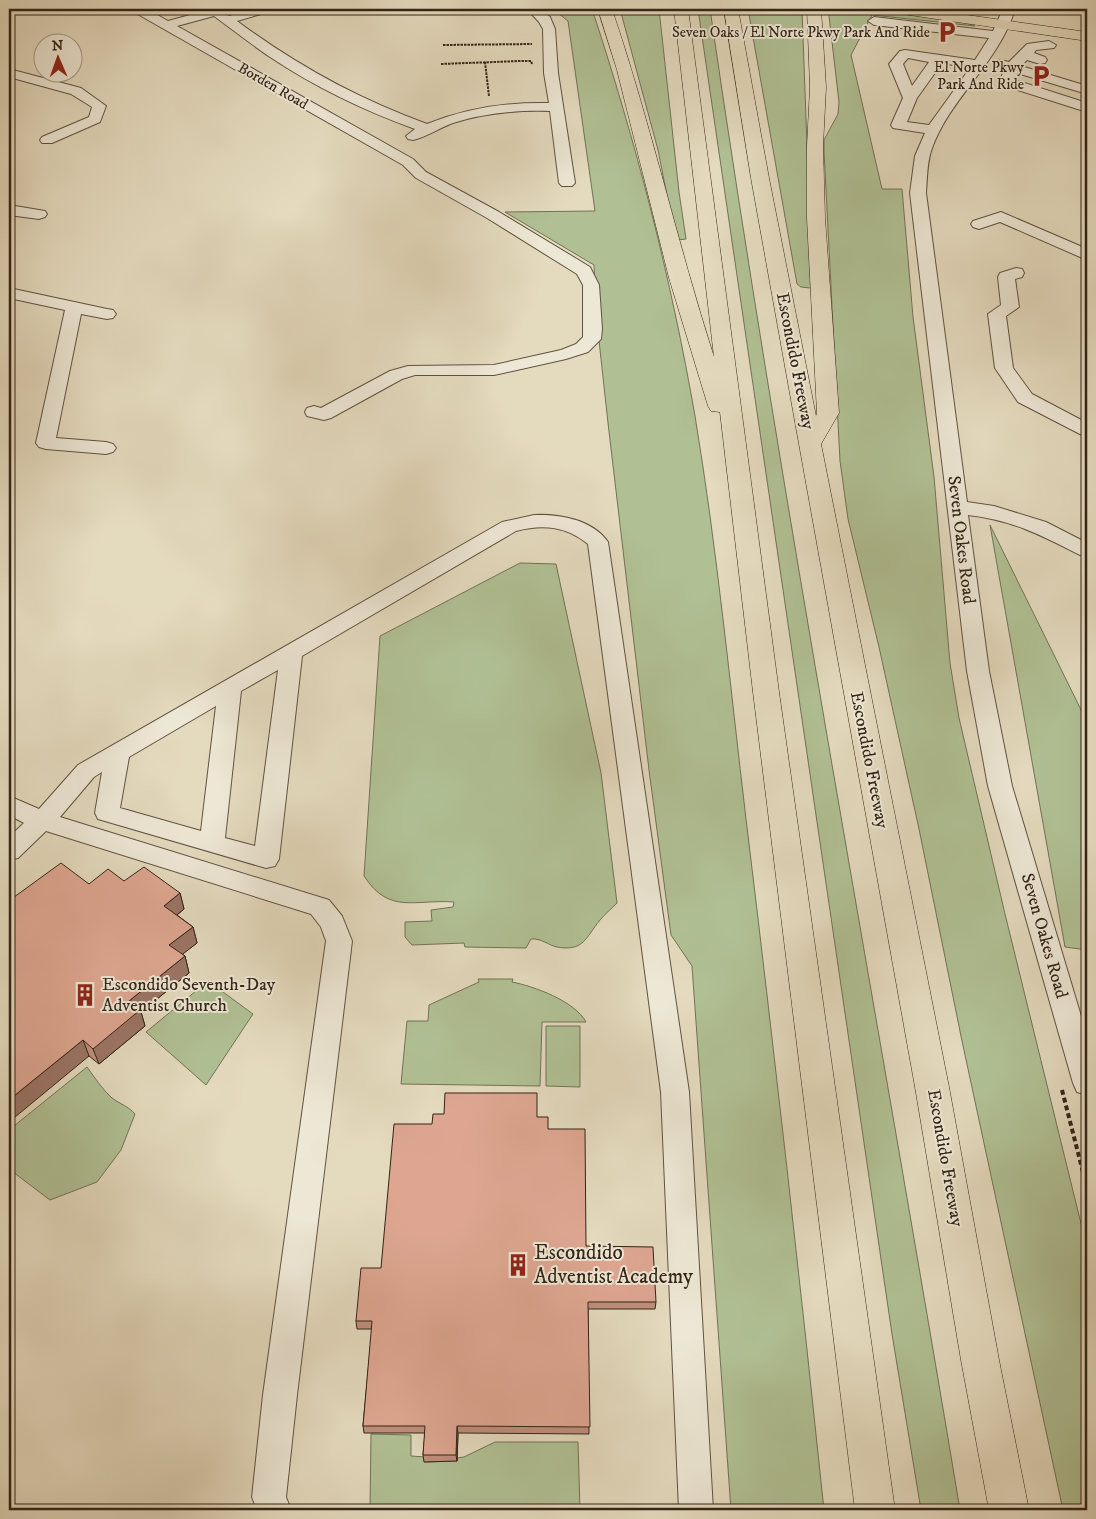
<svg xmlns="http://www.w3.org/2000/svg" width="1096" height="1519" font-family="'IM FELL DW Pica',serif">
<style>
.green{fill:#b0c094;stroke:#727256}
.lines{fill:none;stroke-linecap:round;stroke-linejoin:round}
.minor-casing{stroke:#5f5241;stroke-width:2}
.major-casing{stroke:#332417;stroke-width:1}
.highway-casing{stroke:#332417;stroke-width:1}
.path-far1{stroke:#332417;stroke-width:2;stroke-dasharray:2.5 1;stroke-linecap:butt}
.path{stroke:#332417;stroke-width:4;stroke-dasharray:5 3;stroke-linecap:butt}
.minor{fill:#ede7d5;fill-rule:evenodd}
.major{fill:#e4dabe;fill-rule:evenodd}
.highway{fill:#e4dabe;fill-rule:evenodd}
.wall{fill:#bf8f7d;stroke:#332417}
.shaded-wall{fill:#9b7466;stroke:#332417}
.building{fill:#dea691;stroke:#332417}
.labels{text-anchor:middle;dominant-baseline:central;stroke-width:4;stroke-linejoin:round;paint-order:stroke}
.far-poi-label{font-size:15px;fill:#332417;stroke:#ede7d5;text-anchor:end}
.far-street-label{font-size:15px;fill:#332417;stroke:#ede7d5}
.street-label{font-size:18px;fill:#332417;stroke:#ede7d5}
.poi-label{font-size:18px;fill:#332417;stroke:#ede7d5;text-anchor:start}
.near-poi-label{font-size:21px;fill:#332417;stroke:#ede7d5;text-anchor:start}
</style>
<rect width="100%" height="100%" fill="#e4dabe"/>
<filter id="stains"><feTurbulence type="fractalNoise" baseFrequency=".004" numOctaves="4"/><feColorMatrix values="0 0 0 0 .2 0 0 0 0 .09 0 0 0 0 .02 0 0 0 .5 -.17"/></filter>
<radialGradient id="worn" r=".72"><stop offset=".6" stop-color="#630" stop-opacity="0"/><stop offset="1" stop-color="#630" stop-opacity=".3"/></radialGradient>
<path class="green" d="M553,9H592C636,142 671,278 695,416C717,549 730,684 746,819C774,1049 800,1279 824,1510H731L692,966L671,935L649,770L608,423L596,313L594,265L505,212L595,211L568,21Z
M620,9H659L679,192L686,239L677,240L675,236L658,150Z
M698,9H710C783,511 877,1010 960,1510H921L892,1334Z
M748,9H802L812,284L810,288L801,287L797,284Z
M842,10L904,14L964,22L975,26L872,15L851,55L882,189H902L913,317L934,477L950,663L959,718L1005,914L1087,1248V1510H1063L962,1041L919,829L879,647L848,519L840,461L824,151V140L838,114L839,102L829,16L830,13Z
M990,525L1087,722V950L1065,947Z
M520,563L556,564L601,773L617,903C611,909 605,914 600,920C586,937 584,952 557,947C548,945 541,938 531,939L526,948L465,947L464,943L412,945L405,937V922L432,921L431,910L453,907L454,902C415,899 389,915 364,876L380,636Z
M478,979H513L512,982C533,986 575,1001 586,1022H542L540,1086L401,1084L407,1021H428L429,1005L479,982Z
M208,981L253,1014L206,1085L146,1032Z
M546,1026H580V1087L546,1086Z
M87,1067C95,1078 102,1089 112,1098C120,1104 128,1106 135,1114L121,1150L97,1182L50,1200L9,1169V1130Z
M371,1434L411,1435V1456L425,1457V1462L457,1461V1458L464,1457L495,1442H578L580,1510H370Z"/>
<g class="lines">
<defs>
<path id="minor" d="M132,9H147L168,21L212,9H232L230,12L226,13L229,16L252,9H270L268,12L237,21C296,65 358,99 427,124C466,108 507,102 549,103L544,73L543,29L539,22L527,9H540L550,17L555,29L558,73L575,183L572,186H562L559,183L550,111C518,110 484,113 453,123C439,128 427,137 413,140L408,139L406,136L415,129C365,111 315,87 270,57C251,44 233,30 214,16L177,26L413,159L426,172L499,212L590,267L599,285L602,329L601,339L588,352L566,359L494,375H415L402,379L331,418L324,420L307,416L305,412L307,408L314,406L321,408L390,371L408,366L494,365L561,350L576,344L583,337V285L577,274L487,218L416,178L403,165L134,12Z
M1003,9H1015C999,63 949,98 931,151C927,164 927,179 926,193L967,502L994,506L1046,522L1087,543V557L1080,555C1041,535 1012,520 968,515L989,671L1012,786L1087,1036V1095L1077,1092L1073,1083L988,786L967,671L910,193L915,156L925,133L893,128L891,125L903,98L889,64L900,51L905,50L975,60L989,38L874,25L868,21L874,17L993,31ZM908,58L929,62L912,86L903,64ZM942,63L970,68L929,125L907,122L917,98Z
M1049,41L1056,45L1054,48L1036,50L1034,53L1045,57L1047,60L1045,63L1040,64L1027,60L1021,66L1087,86V94L1017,73L1015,80L1087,103V112L1002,85L1000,82L1004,69L996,67L994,64L996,61L1001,60L1009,62L1027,44Z
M9,69L81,88L106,106L100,122L52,143H42L40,140L42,137L89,117L92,107L71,94L9,77Z
M9,205L45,211L47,214L45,217L39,219L9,215Z
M1001,212L1087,249V260L1000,222L979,229L973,227L971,224L973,221Z
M1016,268L1022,269L1024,273L1022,277L1015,279L1019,307L1006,316L1013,368L1032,394L1087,423V436L1080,434L1018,402L995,368L988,314L1001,305L998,277L1000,273Z
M9,288L107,309L113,310L116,314L113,318L107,319L81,314L56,438L106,442L113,444L116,448L113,452L106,454L46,449L39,447L36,443L65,310L9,298Z
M534,515C559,514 592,519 608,542L689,1092L713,1510H679L661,1092L588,544C566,526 543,524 516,531L302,656L279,859L275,866L266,868L98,819L95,813L102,772L94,777L60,817L329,900L342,916L352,941L297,1395L286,1497L291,1510H257L252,1497L263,1395L326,941L321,927L311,914L46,831L18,858L9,860V837L24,823L9,815V796L39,809L78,765L502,522ZM278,670L255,846L225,838L241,691ZM216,706L201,831L120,808L129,757Z"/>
<path id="major" d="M889,9H924L1087,32V41L896,13L891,12Z"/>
<path id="highway" d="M598,9H612C651,124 677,242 714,357L674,9H688L779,692L895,1510H855L753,692L720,412L711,411L708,406L669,278L617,70Z
M724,9H738L769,178L816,416L817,413L807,218V146L810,87L807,9H821L826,87L823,146L825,218L839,413L821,444L949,1087L999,1360L1029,1510H989L961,1360L915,1087L751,178Z"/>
</defs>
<use href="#minor" class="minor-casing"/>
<use href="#major" class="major-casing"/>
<use href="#highway" class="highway-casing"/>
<path class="path-far1" d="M443,45L532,44
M485,62L489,96
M441,64L520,61H531L532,64"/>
<path class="path" d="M1062,1090L1087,1188"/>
<use href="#minor" class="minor"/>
<use href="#major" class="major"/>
<use href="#highway" class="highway"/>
</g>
<path class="wall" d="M1079,9H1087L1084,15Z
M124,881L180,893L184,909L177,915L193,927L197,943L182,954L185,956L189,973L141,1012L145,1026L99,1064L89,1056L10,900L89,884Z
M537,1117L548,1129L586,1246L656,1302L655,1309H588L589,1434L458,1433L457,1461L424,1462L423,1455L425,1433H364L363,1426L372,1329H357L356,1321L381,1268Z"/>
<path class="shaded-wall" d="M1085,9H1087V13L1084,15Z
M180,893L184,909L168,922L164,906Z
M193,927L197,943L174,961L169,945Z
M185,956L189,973L141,1012L145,1026L99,1064L93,1049L129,1001Z
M83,1040L89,1056L9,1122V1100Z
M457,1426L458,1433L457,1461L456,1455Z"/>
<path class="building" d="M61,863L89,884L108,869L124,881L144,867L180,893L164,906L193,927L169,945L185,956L129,1001L140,1010L93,1049L83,1040L9,1100V900H10Z
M445,1093H537V1117H548V1129H585L586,1246L653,1247L656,1302H588L590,1427L457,1426L456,1455H423L425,1426H363L372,1321H356L361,1268H381L394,1124H432L433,1114H444Z"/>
<defs>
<symbol id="parking-bare" viewBox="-9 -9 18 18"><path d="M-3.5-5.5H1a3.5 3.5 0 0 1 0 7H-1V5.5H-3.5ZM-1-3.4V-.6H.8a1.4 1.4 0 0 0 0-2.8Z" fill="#8f2418" stroke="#ede7d5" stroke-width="2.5" paint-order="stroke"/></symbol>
<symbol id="building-bare" viewBox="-9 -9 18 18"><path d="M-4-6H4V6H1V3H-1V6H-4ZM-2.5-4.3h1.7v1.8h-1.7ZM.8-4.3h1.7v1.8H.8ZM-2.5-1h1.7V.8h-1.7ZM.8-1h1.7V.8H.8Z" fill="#8f2418" stroke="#ede7d5" stroke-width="2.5" paint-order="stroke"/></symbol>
</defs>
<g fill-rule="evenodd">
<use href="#parking-bare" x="931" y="16" width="32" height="32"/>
<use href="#parking-bare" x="1025" y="60" width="32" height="32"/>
<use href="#building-bare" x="69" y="979" width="32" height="32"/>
<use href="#building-bare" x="502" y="1249" width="32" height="32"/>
</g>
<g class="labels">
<g class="far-poi-label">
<text x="930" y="32">Seven Oaks / El Norte Pkwy Park And Ride</text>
<text x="1024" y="67">El Norte Pkwy<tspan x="1024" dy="17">Park And Ride</tspan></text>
</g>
<g class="far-street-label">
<text transform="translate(273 86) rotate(30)">Borden Road</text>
</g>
<g class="street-label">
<text transform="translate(795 361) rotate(79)">Escondido Freeway</text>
<text transform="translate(961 540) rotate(83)">Seven Oakes Road</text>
<text transform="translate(869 760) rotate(79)">Escondido Freeway</text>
<text transform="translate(1044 936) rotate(74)">Seven Oakes Road</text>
<text transform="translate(945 1158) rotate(80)">Escondido Freeway</text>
</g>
<g class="poi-label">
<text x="102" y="985">Escondido Seventh-Day<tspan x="102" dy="21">Adventist Church</tspan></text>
</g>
<g class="near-poi-label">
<text x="534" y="1253">Escondido<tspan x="534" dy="24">Adventist Academy</tspan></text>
</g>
</g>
<rect width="1096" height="1519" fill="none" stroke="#e4dabe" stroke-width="30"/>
<rect x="10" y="10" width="1076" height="1499" fill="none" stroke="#332417" stroke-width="2.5"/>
<rect x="15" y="15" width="1066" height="1489" fill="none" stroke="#332417"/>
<g transform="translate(58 58) rotate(358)"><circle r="24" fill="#ede7d5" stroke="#a39989"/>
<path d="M0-4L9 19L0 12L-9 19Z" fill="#8f2418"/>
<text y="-8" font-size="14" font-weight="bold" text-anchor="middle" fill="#332417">N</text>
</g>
<rect width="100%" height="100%" filter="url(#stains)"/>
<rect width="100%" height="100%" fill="url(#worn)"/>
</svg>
